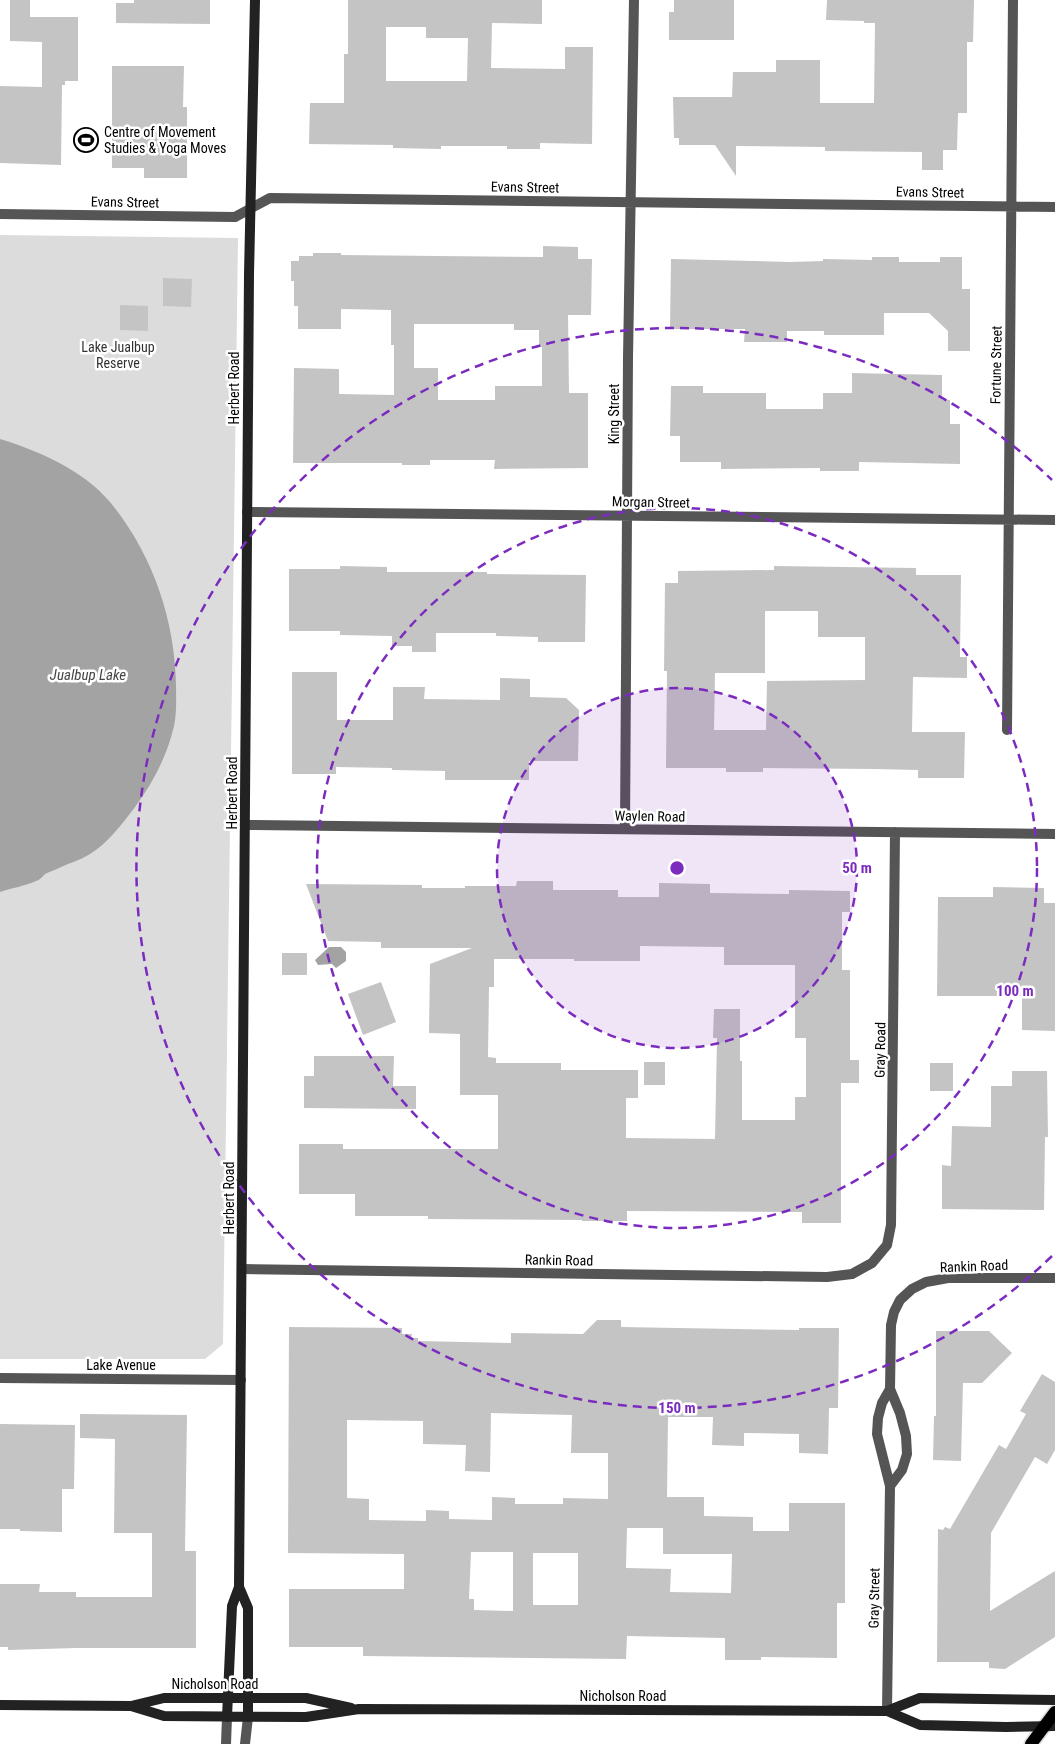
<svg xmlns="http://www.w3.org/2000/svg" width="1055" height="1744" font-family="'Roboto Condensed',sans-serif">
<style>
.green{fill:#dcdcdc}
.water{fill:#a3a3a3}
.building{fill:#c4c4c4;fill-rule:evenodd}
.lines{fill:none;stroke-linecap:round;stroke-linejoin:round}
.primary-casing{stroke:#dbdbdb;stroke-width:15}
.street{stroke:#555;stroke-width:10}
.secondary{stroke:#222;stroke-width:10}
.primary{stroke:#000;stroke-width:12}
.ring{fill:none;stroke:#7b2cbf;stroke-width:2.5;stroke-dasharray:9 6}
.labels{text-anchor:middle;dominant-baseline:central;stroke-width:5;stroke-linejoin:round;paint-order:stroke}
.poi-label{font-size:14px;fill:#000;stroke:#fff;text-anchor:start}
.street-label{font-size:14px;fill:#000;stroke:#fff}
.park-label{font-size:14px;fill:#333;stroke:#fff}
.water-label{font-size:15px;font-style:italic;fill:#444;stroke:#fff}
.centre{fill:#7b2cbf;stroke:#fff;stroke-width:2.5}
.ring-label{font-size:15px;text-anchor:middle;font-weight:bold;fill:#7b2cbf;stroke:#fff;stroke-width:5;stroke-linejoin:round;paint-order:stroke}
</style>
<rect width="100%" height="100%" fill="#fff"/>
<path class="green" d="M0,235L238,238L223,1344L205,1359H0Z"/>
<path class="water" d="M0,439C39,451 83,470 110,502C152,553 175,619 176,685C176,698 177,712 174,726C167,756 153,783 135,807C122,824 108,843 90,854C81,860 69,863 59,868C55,870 49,872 45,874C42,877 40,880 36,881C25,886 12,888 0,892Z
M329,947H341L346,952V961L336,968L332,964L318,965L315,960Z"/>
<path class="building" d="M10,0H30V17H78V81H65V85H62L61,165L0,163V86L42,87V42L10,41Z
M134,0H210V24L116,23V3H134Z
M348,0H542V24L492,23L491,68L565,69V47H593L592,144L540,143V149H507V146H441V149L393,148V145L309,144L310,103H344V54H348ZM386,27H426V38H468L467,81H386Z
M674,0H734V40H669V12H674Z
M827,0H974L973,42H967V113H958L957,150H943V170H922V152L825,151V147L736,146V176L715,145H679V138H674L673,97H732L733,72H776V60H820V103H874L875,23H864V21L826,20Z
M112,66H184L183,107H187V178H144V168H112Z
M543,246L578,247V259H592L591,315H568L569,393H588V468L494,469L495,460H430V465H402V463H293L294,368L339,369V394L394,395V345H391V310L341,309V329H298V306H294V281H291V261H299V256H313V253H341V255L543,257ZM414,324H514V330H539V347H542V386H495V400H438V368H414Z
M872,257H899V262H940V257H962V289H970V351H948V331L929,313H884V335H824V331H787V342H744L745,329H670L671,259L790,262L823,261V259L872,260Z
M163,278L192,279L191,307L163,306Z
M120,305L148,306V331L120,330Z
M852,373L942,375V400H950V424H960V464L859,462V471H820V468L721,469V462H680V436H670L671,386H703V393H766V409H823V393H852Z
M340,566L387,567V572H487V574L586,575L585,642H538V637L496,636V633H436V652H412V646H392V636L340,635V631H289V569H340Z
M774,566L916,568V575H961L960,657H967V678L913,677L912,732H965L964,778H918V770L875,769L763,768V772H726V768H666L667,671H664L665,583H678V571L774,570ZM765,611H818V637H865V680L767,681L766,730H714L715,673H765Z
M292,672H337V720H393V687H425L424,699L500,700V678L530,679V697L566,698L579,710L578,761H529V780H445V771L392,770V768L336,767V774H292Z
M517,881H553V890H618V897H659V883L710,884V893L789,894V890L850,891V912H842V970H850V1060H859V1083H841V1223H802V1212L627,1211V1221H582V1220L428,1219V1216H355V1194H299V1144H343V1149H498V1095H460V1034L429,1033L430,964L472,948H381V942L328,941L306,884L422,885V888H465V886H516ZM640,946L724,947V965H795V1038H806V1097H795V1120H742V1061H740V1009H714L713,1038H717L715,1139L626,1138V1098H638V1070H561V1063H496V1058L488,1057L489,987H494V959H574V961H640Z
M993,887L1044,888V903H1055V1031L1022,1030V996H937L938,897H993Z
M282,953H307V975H282Z
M381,982L396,1022L363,1035L348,994Z
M314,1056H394L393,1086H416V1109L304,1108V1076H314Z
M644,1062H665V1085H644Z
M930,1063H953V1091H930Z
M1012,1071H1047L1048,1137H1045L1044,1210L942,1209V1165L951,1166L952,1126L991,1127V1086H1012Z
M597,1320H621V1327L799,1330V1328H839L838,1408H829L828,1454L799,1453V1434L744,1433V1446L712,1445L713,1417H668L667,1497H704V1516L753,1517V1531H789V1503H845V1603H837V1658L761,1657V1660H725V1638L627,1636L626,1659L363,1656V1647H289V1589H404V1554L288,1553L289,1327L402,1328V1334H412L411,1338H418V1341L511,1343V1333L583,1334ZM491,1413L572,1415L571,1453H608V1499L563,1498V1504H515V1498L492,1497V1520L449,1519V1511L426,1510V1521L369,1520V1499L347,1498V1420L423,1421V1444L466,1445L465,1471L490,1472ZM627,1528H663V1554H732L731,1593L670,1592L671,1569L626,1568ZM471,1552H513V1611L474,1610V1599H469ZM533,1553H578V1605H533Z
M936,1331H989L1012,1353L982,1383H963L961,1461L933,1460L934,1416H936Z
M1042,1374L1055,1382V1450L1047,1464L1035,1457L991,1533L990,1611L1055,1571V1637L1005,1669L989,1668V1662H937L938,1529L943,1530L945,1527L950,1529L999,1445L1006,1449L1026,1414L1020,1411Z
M80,1414L187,1415L185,1551H196V1648H76L8,1650V1647H0V1584H40L39,1592H76V1597H152V1533H114L115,1439L80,1438Z
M0,1424L75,1425L74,1489H62V1532L20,1531V1529H0Z"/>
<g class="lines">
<defs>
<path id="primary" d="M1031,1744L1055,1712"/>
</defs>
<use href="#primary" class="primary-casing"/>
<path class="street" d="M0,214L235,217L270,198L1055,207
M247,512L1055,520
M1007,730L1013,0
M245,825L1055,834
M625,829L628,358L634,0
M242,1269L827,1277L852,1274L872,1263L887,1245L891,1225L895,832
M0,1378L241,1380
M890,1486L902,1470L907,1454L906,1436L900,1413L890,1389L891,1325L894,1312L900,1300L912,1289L926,1282L948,1278H1055
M887,1711L890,1486L877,1434L878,1418L882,1403L890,1389
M226,1744L227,1717
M245,1744L248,1717"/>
<path class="secondary" d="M239,1587L248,1608V1717
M0,1705L131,1706L164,1698H306L351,1708
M131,1706L164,1716L306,1717L359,1709L887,1711L920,1698L1055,1700
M887,1711L920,1725L1006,1727L1055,1726
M227,1717L232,1606L239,1587L249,274L255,0"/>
<use href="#primary" class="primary"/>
</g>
<circle cx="677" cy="868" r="180" fill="#7b2cbf" fill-opacity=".12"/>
<g class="ring">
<circle cx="677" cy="868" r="180"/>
<circle cx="677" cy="868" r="360"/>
<path d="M1052 1256A540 540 0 1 1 1052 480"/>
</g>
<defs>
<symbol id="stadium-ring" viewBox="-11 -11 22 22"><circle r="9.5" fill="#fff" stroke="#000" stroke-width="1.5"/><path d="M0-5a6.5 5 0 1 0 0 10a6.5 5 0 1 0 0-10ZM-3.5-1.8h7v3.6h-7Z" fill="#000"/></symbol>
</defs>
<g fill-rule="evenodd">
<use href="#stadium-ring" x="72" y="126" width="28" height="28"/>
</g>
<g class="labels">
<g class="poi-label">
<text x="104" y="132">Centre of Movement<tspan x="104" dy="16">Studies &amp; Yoga Moves</tspan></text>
</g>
<g class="street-label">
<text transform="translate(525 187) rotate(1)">Evans Street</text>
<text transform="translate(930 192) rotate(1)">Evans Street</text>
<text transform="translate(125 202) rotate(1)">Evans Street</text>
<text transform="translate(996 365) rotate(-89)">Fortune Street</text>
<text transform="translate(234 388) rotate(-90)">Herbert Road</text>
<text transform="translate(614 414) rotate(-90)">King Street</text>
<text transform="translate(651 502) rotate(1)">Morgan Street</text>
<text transform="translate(232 793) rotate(-90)">Herbert Road</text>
<text transform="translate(650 816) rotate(1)">Waylen Road</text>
<text transform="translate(880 1050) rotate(-89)">Gray Road</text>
<text transform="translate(229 1198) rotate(-90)">Herbert Road</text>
<text transform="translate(559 1260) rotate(1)">Rankin Road</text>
<text transform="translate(974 1266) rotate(-2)">Rankin Road</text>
<text x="121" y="1365">Lake Avenue</text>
<text transform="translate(874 1598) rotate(-89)">Gray Street</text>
<text x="215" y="1684">Nicholson Road</text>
<text x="623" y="1696">Nicholson Road</text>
</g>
<g class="park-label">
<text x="118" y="347">Lake Jualbup<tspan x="118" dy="16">Reserve</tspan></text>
</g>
<g class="water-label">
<text x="88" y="675">Jualbup Lake</text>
</g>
</g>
<circle cx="677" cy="868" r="8" class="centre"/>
<g class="ring-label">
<text x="857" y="873">50 m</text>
<text x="1015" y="996">100 m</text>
<text x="677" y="1413">150 m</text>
</g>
</svg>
